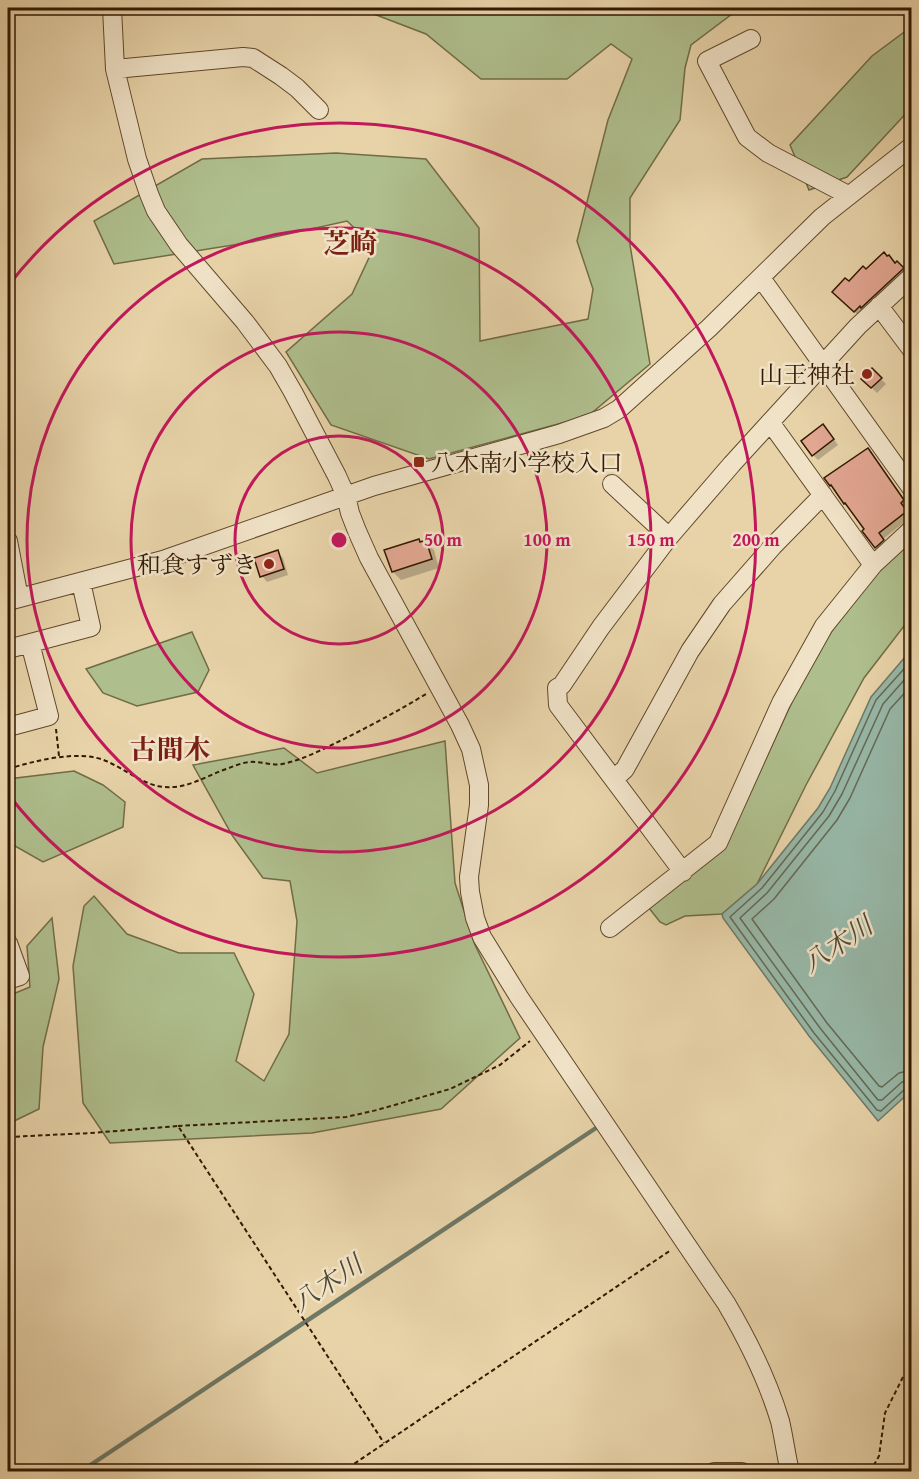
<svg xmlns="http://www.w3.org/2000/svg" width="919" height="1479" font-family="'Gentium Book Plus','Noto Serif JP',serif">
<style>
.green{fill:#afbe8d;stroke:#706c46;stroke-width:1.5}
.water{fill:#97b8a8;stroke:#6f7865;stroke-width:1.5}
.shadow{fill:#0003}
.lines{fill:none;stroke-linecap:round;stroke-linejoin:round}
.shore{stroke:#646854;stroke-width:1.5}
.stream{stroke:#6f7865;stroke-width:4.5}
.building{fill:#e2a691;stroke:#321900;stroke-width:1.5}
.minor-casing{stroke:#60482a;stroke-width:20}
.path{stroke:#321900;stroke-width:2;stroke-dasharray:4.5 3;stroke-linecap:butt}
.minor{stroke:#f0e2c7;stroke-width:18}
.ring{fill:none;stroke:#c2185b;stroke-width:3}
.poi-dot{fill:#8f2418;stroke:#f0e2c7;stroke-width:2}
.labels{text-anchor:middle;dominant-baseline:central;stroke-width:5;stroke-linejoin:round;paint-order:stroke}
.poi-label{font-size:24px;fill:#321900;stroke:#f0e2c7;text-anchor:end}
.water-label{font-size:26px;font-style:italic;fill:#504932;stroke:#f0e2c7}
.quarter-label{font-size:27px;font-weight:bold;fill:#7a1f14;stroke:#f0e2c7}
.centre{fill:#c2185b;stroke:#f0e2c7;stroke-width:3}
.ring-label{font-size:18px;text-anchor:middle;font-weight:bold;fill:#c2185b;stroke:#f0e2c7;stroke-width:5;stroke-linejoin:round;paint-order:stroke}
</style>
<rect width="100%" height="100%" fill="#e8d3a9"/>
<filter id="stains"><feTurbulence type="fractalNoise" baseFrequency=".00333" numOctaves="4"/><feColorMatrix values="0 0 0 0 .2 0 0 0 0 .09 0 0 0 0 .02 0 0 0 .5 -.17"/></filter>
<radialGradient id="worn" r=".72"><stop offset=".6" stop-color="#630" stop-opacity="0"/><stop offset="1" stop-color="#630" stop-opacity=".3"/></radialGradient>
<path class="green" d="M358,8H740L691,45L685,68L680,120L630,198V245L650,364L588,416L429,459L331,425L286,352L352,294L374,247L347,221L252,242L114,264L94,221L202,159L336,153L426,159L479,228L480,341L588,319L593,289L577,241L608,120L632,59L611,44L567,79H481L426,34Z
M911,27V108L847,177L809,190L790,145L872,56Z
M911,538V617L864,678L806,785L757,884L722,914L685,916L666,925L660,922L649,908L726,845L798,689L819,648L870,581Z
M192,632L209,670L198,692L137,706L103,693L86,669Z
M445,741L455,883L475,945L520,1038L441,1109L312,1133L110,1143L83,1103L73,966L84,906L94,896L127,934L179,953H234L254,994L236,1061L264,1081L289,1034L297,921L290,881L263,878L232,835L193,765L284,748L317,773Z
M74,771L103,785L125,802L123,827L43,862L8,842V779Z
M52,918L59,979L43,1047L39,1109L8,1124V996L30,987L27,946Z"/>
<path class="water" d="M911,650V1091L878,1121L809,1036L723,918L722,914L757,884L818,808L830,788L871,697Z"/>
<path class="shadow" d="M888,257L896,264L897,263L911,278L863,320L834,291L849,283Z
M872,370L886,384L877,393L863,379Z
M828,431L838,445L818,460L813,455Z
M912,436V450L905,441Z
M868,450L873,455L909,506L905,509L911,517L883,539L888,546L881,552L876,547Z
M425,541L434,550L439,568L401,580L393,572L421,543Z
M277,552L283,558L288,575L267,582L262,576Z"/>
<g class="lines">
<path class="shore" d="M912,660L876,700L835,791L823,812L762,888L730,917L814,1033L877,1110L881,1111L905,1089L912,1087
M912,671L883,704L842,794L829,816L767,893L740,918L820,1028L878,1100H882L902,1082L912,1079
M912,685L890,709L850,798L837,820L774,899L752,919L827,1023L879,1086L882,1087L899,1073L912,1070"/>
<path class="stream" d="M80,1472L596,1128"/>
</g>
<path class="building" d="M884,252L887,256L889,255L895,263L897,261L904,268L861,308L860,306L854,312L832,292L845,278L849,281L863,266L866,269Z
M872,368L882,378L871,388L861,379Z
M823,424L834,439L812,456L801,441Z
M868,448L904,500L901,503L907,511L879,533L884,540L875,548L862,531L864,529L845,503L844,504L831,485L830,486L824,478Z
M419,539L420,542L426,540L432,559L392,572L384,550Z
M278,550L284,569L260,577L254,558Z"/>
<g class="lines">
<defs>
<path id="minor" d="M112,8L115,69L137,159L149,194L156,211L179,245L245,322L278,366L293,392L337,476L346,496L350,513L357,531L369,558L460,725L471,749L479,785V805L469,877L470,892L475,918L482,937L519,997L726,1303C749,1342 767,1378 780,1421C784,1438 786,1455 790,1472
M751,39L707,61L747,137L768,153L848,195
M115,69L243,57L253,58L281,76L297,88L319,110
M761,278L912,489
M879,306L912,350
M770,422L873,565
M612,484L669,537L732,464L858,326L912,276
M669,537L601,627L562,685L557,688L558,705L683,872
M8,541L19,598
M8,601L163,560L374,486L559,434L604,418L619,409L709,328L822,217L912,146
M8,649L91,627L81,582
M8,727L49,716L30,643
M614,779L625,769L690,651L722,604L773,546L823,495
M610,928L718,843L781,703L824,626L873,565L912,529
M8,943L20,976L8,980
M714,1472H742"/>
</defs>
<use href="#minor" class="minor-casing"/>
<path class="path" d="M56,729L59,756
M8,769C34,761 79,749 106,761C125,769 143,785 164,787C189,789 207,775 229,768C236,765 247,761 255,762C264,762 273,766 282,764C303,760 323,749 342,740C370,726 398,711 426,694
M178,1126L346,1117L377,1110L450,1089L500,1065L530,1041
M8,1137L91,1133L178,1126L384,1443
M342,1472L671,1250
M870,1472L879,1456L885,1413L904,1375L912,1366"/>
<use href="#minor" class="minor"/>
</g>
<g class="ring">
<circle cx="339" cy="540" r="104"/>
<circle cx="339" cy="540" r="208"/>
<circle cx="339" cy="540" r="312"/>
<path d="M8 286A417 417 0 1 1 8 794"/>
</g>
<g class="poi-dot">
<circle cx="867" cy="374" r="6"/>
<rect x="413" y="456" width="12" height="12" rx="3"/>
<circle cx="269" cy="564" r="6"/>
</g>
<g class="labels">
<g class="poi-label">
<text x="855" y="374">山王神社</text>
<text x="431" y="462" text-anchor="start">八木南小学校入口</text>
<text x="257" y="564">和食すずき</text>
</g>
<g class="water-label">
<text transform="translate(837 944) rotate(-34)">八木川</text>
<text transform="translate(327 1283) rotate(-34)">八木川</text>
</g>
<g class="quarter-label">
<text x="350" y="243">芝崎</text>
<text x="170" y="749">古間木</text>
</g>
</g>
<circle cx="339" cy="540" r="9" class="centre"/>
<g class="ring-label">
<text x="443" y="546">50 m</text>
<text x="547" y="546">100 m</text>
<text x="651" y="546">150 m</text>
<text x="756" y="546">200 m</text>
</g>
<rect width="919" height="1479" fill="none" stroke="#e8d3a9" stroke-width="30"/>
<rect x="9" y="9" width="901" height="1461" fill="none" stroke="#321900" stroke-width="3"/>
<rect x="15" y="15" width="889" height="1449" fill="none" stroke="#321900" stroke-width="1.5"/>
<rect width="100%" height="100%" filter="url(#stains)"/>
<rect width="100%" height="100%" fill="url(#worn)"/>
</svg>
